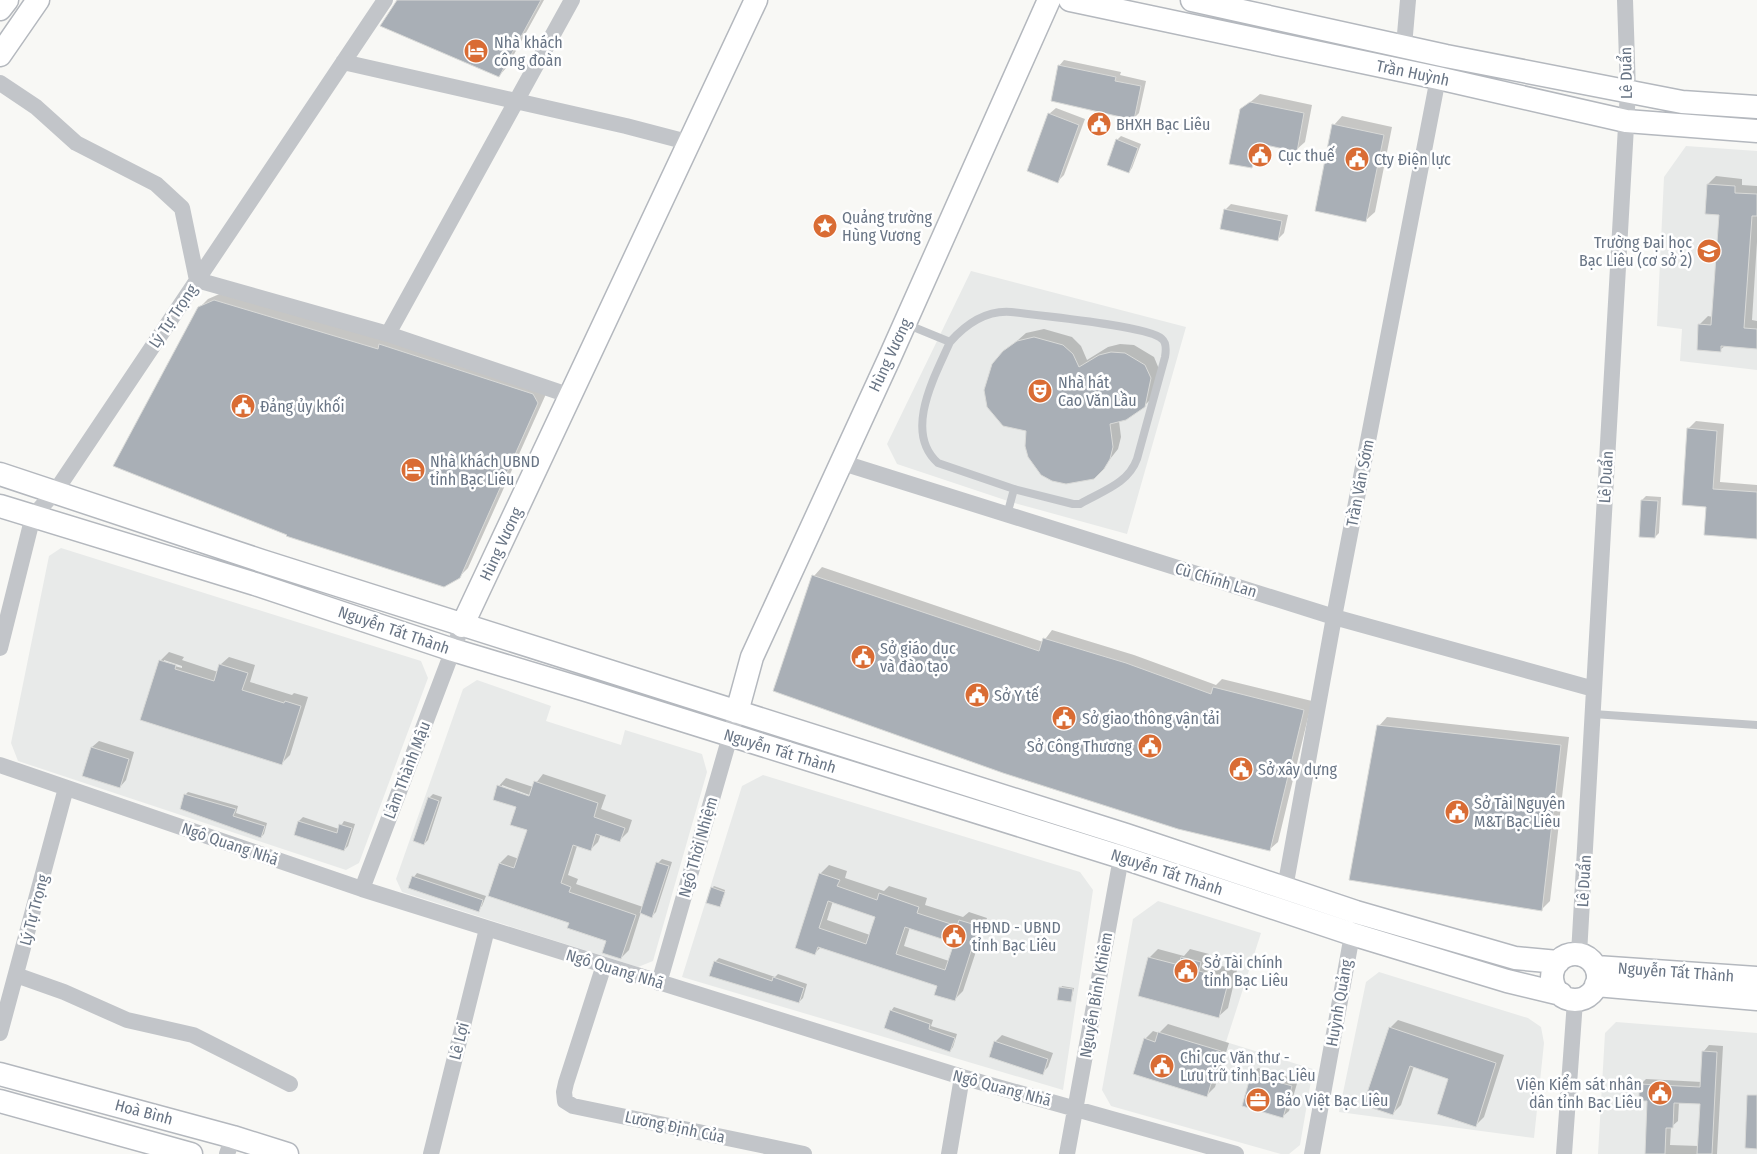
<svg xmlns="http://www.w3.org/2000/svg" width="1757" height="1154" font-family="'Fira Sans Condensed',sans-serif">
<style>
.built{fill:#e8eae9}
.shadow{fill:#0003;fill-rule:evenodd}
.building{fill:#a9afb6;stroke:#d9dad8;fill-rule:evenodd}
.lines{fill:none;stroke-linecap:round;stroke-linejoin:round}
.secondary-casing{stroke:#b4b8be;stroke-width:25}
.lane{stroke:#c2c5c9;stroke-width:8}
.street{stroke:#c2c5c9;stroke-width:16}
.secondary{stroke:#fff;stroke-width:22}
.labels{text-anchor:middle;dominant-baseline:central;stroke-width:5;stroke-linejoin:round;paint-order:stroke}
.poi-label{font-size:16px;fill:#697585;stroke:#fff;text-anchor:start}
.street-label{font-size:16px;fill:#697585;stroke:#fff}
</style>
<rect width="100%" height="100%" fill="#f8f8f5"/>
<path class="built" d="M1686,146L1757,151V370L1680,361L1682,329L1657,326L1664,177Z
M971,271L1186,327L1127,534L1011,502L897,464L887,444Z
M61,548L421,661L428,678L359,863L346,870L18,761L11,743L49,556Z
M477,680L551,706L546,721L621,745L625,730L702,754L707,772L653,961L638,967L402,892L396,879L463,689Z
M763,775L1080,872L1093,890L1063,1090L682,977L742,786Z
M1158,901L1261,933L1226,1042L1313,1069L1300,1145L1289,1154H1281L1111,1106L1102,1090L1133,919Z
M1379,972L1528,1018L1541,1027L1544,1043L1534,1138L1339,1112L1366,982Z
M1616,1022L1757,1033V1154H1598L1605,1033Z"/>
<path class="shadow" d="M398,0H544L507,67L499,76Z
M1064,60L1121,72L1120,75L1146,81L1139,113L1134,118L1059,66Z
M1260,94L1312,105L1305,142L1296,150L1263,143L1260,159L1252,167L1241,110Z
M1056,108L1085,119L1064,175L1058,181L1049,114Z
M1342,116L1392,127L1375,212L1366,220L1334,125Z
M1121,136L1141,144L1132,168L1129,172L1117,140Z
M1716,176L1742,179V185L1757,186V242L1752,320L1757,321V347L1726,345L1720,350L1700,324L1708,316L1713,317L1720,214L1708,184Z
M1231,204L1288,215L1284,233L1278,239L1225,210Z
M224,292L386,340L546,394L468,568L459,577L199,308L208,299Z
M1044,329L1072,337L1081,346L1087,360L1108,347L1120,344L1134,345L1154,357L1159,369L1153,397L1144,406L1119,421L1121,437L1118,449L1103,468L1027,430L985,390L993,365L1004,352L1026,333Z
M1696,421L1724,424L1720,482L1757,485V538L1708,506L1688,429Z
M1646,496L1661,497L1659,533L1655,537L1642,500Z
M822,567L1043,642L1052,630L1134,655L1216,685L1222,679L1312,701L1278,842L1269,850L814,576Z
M169,652L184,657L182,660L218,672L220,665L229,657L255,665L250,682L292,695L294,693L308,697L290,755L282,763L160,661ZM164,660L182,666V668L164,663Z
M1387,717L1569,737L1550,901L1542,909L1379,726Z
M99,741L134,752L126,780L120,787L92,747Z
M543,774L606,795L601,809L632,820L628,832L620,840L601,834L598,842L590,850L577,846L568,875L578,879L576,884L643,907L658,863L662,859L672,862L656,912L652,916L641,912L629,950L621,958L608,940L570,922L490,896L500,863L508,855L519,859L528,829L518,806L499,786L506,778L533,787ZM502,785L535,797V799L502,788Z
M188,792L238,806L236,813L267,823L264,834L261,837L185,795Z
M433,794L442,797L428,840L424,844L429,798Z
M303,817L339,829L344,821L355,824L348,846L344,850L295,834L299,821Z
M829,865L847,871L845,878L884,891L889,886L927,898L925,905L963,917L969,912L987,918L963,991L954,1000L939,986L821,947L815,953L820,874ZM833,901L877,916L870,935L827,920ZM910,927L955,942L949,961L904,946Z
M417,873L486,896L482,906L478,910L414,877Z
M714,886L725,890L721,904L712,888Z
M1158,949L1184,956L1190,949L1209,954L1207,962L1237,970L1228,1008L1219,1016L1150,957Z
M719,958L775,977L778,974L807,984L803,998L799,1002L715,962Z
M1062,986L1074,988L1071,1001L1061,988Z
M894,1007L933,1020L931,1026L957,1034L953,1047L950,1051L891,1011Z
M1398,1020L1504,1055L1484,1117L1476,1125L1450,1078L1414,1066L1401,1105L1393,1113L1390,1028Z
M1168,1024L1229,1043L1215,1087L1207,1095L1145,1039L1153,1031L1159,1033Z
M1002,1035L1053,1053L1048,1067L1042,1073L995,1042Z
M1709,1045L1723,1046L1717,1154H1646L1649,1100L1640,1085L1646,1079L1702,1082L1704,1051ZM1679,1102L1701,1103L1699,1146L1670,1145L1671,1127L1678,1121Z
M1258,1068L1298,1080L1289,1111L1282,1117L1252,1074Z"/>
<path class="building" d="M397,0H541L499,77L380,26Z
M1058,65L1116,77L1115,81L1141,86L1134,120L1051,101Z
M1250,102L1304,113L1297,152L1257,143L1252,168L1229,164L1240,109Z
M1048,113L1079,125L1058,183L1027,171Z
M1332,124L1384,135L1366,222L1315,211Z
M1116,139L1138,148L1129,173L1107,165Z
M1707,184L1735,186V193L1757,194V216H1752L1744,328L1757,329V349L1721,346V352L1697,350L1698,324L1711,325L1719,215L1705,214Z
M1224,209L1282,221L1278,241L1220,229Z
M214,300L378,349L379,344L533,394L538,403L460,578L444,587L286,536L287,535L113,466L198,307Z
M1034,337L1063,345L1073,354L1079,367L1099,355L1111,352L1125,353L1145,365L1151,378L1145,407L1126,420L1110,424L1113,447L1110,459L1104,469L1094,479L1066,484L1052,481L1041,475L1028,457L1025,446L1026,431L1003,426L987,407L984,390L992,364L1003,351L1017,341Z
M1687,428L1717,431L1713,489L1757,492V539L1704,535L1706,507L1682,505Z
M1641,500L1658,501L1655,538L1639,537Z
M812,575L1039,651L1043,638L1126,663L1211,694L1213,687L1304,710L1270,851L1178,829L1003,773L773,691Z
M159,660L176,665L175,669L214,681L219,664L248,673L242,690L284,703L285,701L301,706L282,765L140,720Z
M1377,725L1561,745L1542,911L1349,880Z
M91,747L129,759L120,788L82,776Z
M534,781L598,803L594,817L625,828L620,842L596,834L591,851L573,845L561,883L571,887L569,892L636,915L621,959L602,953L606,941L567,928L569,923L488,896L499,863L514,868L527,830L510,825L516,807L493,800L497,785L529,796Z
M184,794L236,809L233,816L265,826L261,838L180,809Z
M428,797L439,801L424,845L413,841Z
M298,821L337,833L339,824L352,828L344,851L294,835Z
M656,862L669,866L652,918L640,913Z
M819,873L840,880L837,886L877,900L879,893L919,907L917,913L957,926L959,920L979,926L955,1001L934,995L937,986L818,947L815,955L795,948ZM828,901L875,917L866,944L819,928ZM905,927L954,943L945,970L896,954Z
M412,876L483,900L479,912L408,888Z
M711,887L725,892L720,907L706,903Z
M1148,957L1179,965L1181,957L1201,962L1199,971L1229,979L1219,1018L1138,996Z
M714,961L772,981L773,977L804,988L799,1003L709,976Z
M1059,987L1073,989L1071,1002L1057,1000Z
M890,1010L930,1024L929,1029L955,1038L950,1052L884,1028Z
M1389,1027L1496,1063L1476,1127L1437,1114L1448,1079L1410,1066L1393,1115L1363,1105Z
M1158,1032L1221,1051L1207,1097L1133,1074L1144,1038L1155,1042Z
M994,1041L1048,1059L1043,1075L989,1057Z
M1702,1051L1717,1052L1712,1154H1697L1700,1104L1674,1103L1673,1128H1666L1665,1154H1645L1647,1101H1639V1084L1700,1087Z
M1251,1074L1292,1086L1283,1118L1242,1106Z
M1747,1095H1757V1149L1745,1148Z"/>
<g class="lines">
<defs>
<path id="secondary" d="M1070,0L1438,78L1626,121L1757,131
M1192,0L1446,56L1682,102L1757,107
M0,9L7,0
M0,55L38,0
M0,474L262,561L1126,835L1356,912L1515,958L1558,962
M0,506L255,584L453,650L586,690L1121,857L1352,934L1507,981L1561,994
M462,626L756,0
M737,712L752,657L889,359L1049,0
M1552 977a23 23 0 1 1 46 0a23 23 0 1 1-46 0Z
M1596,967L1757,978
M1596,985L1757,999
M0,1074L233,1137L287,1154
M0,1101L191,1154"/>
</defs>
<use href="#secondary" class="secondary-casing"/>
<path class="lane" d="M906,324L950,342C966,324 986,310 1011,312C1035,315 1150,326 1162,339C1167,343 1166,351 1165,357L1137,459C1128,484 1102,491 1080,504H1073L1014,489
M950,342C935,376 903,432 938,463L1014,489L1007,515
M1593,714L1757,725"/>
<path class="street" d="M1404,46L1408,0
M343,62L626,126L691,143
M0,83L36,107L76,143L156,184L182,208L197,280L388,334L571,396
M388,334L572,0
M840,462L1334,617L1594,689
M0,648L33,516L55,492L385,0
M0,765L362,889L962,1077L1236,1154
M362,889L462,626
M1283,899L1334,617L1438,78
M1579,954L1628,91L1625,0
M604,965L566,1083L564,1092L565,1101L573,1106L804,1154
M16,975L64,992L127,1020L193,1035L290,1084
M659,983L737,712
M0,1033L66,788
M227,1154L233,1137
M431,1154L487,929
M949,1154L962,1077
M1067,1154L1123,847
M1312,1154L1354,924
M1564,1154L1575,1001"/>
<use href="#secondary" class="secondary"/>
</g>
<defs>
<symbol id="hotel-disc" viewBox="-11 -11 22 22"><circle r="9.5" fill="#d96c34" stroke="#fff"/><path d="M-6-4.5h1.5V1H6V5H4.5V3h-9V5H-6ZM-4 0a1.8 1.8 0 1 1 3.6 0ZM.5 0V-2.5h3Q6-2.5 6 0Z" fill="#fff"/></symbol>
<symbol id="civic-disc" viewBox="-11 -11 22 22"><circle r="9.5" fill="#d96c34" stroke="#fff"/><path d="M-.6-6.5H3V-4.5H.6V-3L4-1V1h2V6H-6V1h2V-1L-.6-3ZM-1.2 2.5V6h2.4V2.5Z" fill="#fff"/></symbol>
<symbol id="sight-disc" viewBox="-11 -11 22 22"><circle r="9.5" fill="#d96c34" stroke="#fff"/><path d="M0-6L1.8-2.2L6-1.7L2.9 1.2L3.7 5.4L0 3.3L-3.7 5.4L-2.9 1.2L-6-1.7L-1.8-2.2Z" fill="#fff"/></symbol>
<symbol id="university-disc" viewBox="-11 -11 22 22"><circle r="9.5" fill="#d96c34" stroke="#fff"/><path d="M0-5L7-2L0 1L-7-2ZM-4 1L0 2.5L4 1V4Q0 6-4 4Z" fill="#fff"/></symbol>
<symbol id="theatre-disc" viewBox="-11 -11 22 22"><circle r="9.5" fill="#d96c34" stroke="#fff"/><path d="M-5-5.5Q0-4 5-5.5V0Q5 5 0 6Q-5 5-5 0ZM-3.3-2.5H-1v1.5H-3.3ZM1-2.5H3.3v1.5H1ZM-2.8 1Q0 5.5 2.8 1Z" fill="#fff"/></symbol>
<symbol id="office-disc" viewBox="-11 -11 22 22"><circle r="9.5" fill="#d96c34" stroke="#fff"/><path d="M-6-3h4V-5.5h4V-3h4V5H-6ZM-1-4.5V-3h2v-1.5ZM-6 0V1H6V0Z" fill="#fff"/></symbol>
</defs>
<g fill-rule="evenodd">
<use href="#hotel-disc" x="462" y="37" width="28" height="28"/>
<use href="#civic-disc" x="1085" y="110" width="28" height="28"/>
<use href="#civic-disc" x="1246" y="141" width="28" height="28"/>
<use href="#civic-disc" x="1343" y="145" width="28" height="28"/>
<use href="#sight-disc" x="811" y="212" width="28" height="28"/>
<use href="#university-disc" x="1695" y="237" width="28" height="28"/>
<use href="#theatre-disc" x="1026" y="377" width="28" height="28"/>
<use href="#civic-disc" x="229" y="392" width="28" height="28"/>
<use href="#hotel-disc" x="399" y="456" width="28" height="28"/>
<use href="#civic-disc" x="849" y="643" width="28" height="28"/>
<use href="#civic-disc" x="963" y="681" width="28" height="28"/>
<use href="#civic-disc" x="1050" y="704" width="28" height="28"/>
<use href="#civic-disc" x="1136" y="732" width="28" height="28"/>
<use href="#civic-disc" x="1227" y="755" width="28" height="28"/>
<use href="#civic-disc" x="1443" y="798" width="28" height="28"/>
<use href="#civic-disc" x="940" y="922" width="28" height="28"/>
<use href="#civic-disc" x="1172" y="957" width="28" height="28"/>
<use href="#civic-disc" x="1148" y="1052" width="28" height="28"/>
<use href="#civic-disc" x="1646" y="1079" width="28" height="28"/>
<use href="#office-disc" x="1244" y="1086" width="28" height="28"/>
</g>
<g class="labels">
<g class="poi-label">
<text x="494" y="42">Nhà khách<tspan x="494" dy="18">công đoàn</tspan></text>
<text x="1116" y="124">BHXH Bạc Liêu</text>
<text x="1278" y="155">Cục thuế</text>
<text x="1374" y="159">Cty Điện lực</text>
<text x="842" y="217">Quảng trường<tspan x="842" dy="18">Hùng Vương</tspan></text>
<text x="1692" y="242" text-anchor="end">Trường Đại học<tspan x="1692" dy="18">Bạc Liêu (cơ sở 2)</tspan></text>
<text x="1058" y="382">Nhà hát<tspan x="1058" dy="18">Cao Văn Lầu</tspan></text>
<text x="260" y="406">Đảng ủy khối</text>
<text x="430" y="461">Nhà khách UBND<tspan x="430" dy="18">tỉnh Bạc Liêu</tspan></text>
<text x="880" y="648">Sở giáo dục<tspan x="880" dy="18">và đào tạo</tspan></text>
<text x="994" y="695">Sở Y tế</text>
<text x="1082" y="718">Sở giao thông vận tải</text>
<text x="1132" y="746" text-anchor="end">Sở Công Thương</text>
<text x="1258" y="769">Sở xây dựng</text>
<text x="1474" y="803">Sở Tài Nguyên<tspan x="1474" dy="18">M&amp;T Bạc Liêu</tspan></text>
<text x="972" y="927">HĐND - UBND<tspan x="972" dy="18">tỉnh Bạc Liêu</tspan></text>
<text x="1204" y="962">Sở Tài chính<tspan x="1204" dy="18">tỉnh Bạc Liêu</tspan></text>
<text x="1180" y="1057">Chi cục Văn thư -<tspan x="1180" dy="18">Lưu trữ tỉnh Bạc Liêu</tspan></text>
<text x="1642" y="1084" text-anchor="end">Viện Kiểm sát nhân<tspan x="1642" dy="18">dân tỉnh Bạc Liêu</tspan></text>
<text x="1276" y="1100">Bảo Việt Bạc Liêu</text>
</g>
<g class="street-label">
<text transform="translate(1413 73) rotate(12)">Trần Huỳnh</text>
<text transform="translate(1626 73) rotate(-91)">Lê Duẩn</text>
<text transform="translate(173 316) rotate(-56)">Lý Tự Trọng</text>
<text transform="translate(890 355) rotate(-65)">Hùng Vương</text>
<text transform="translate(1606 477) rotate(-87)">Lê Duẩn</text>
<text transform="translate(1360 483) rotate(-79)">Trần Văn Sớm</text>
<text transform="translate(501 544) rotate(-65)">Hùng Vương</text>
<text transform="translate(1216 580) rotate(17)">Cù Chính Lan</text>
<text transform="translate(394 630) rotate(19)">Nguyễn Tất Thành</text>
<text transform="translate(780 751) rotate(17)">Nguyễn Tất Thành</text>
<text transform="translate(407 770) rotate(-69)">Lâm Thành Mậu</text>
<text transform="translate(230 844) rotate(19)">Ngô Quang Nhã</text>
<text transform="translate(698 847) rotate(-74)">Ngô Thời Nhiệm</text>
<text transform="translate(1167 872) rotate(18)">Nguyễn Tất Thành</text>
<text transform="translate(1584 881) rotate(-87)">Lê Duẩn</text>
<text transform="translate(34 910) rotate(-75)">Lý Tự Trọng</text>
<text transform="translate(615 969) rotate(17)">Ngô Quang Nhã</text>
<text transform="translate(1676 972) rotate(4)">Nguyễn Tất Thành</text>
<text transform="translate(1096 995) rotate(-80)">Nguyễn Bỉnh Khiêm</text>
<text transform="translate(1339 1003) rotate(-80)">Huỳnh Quảng</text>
<text transform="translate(459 1041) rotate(-76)">Lê Lợi</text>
<text transform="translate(1002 1088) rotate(15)">Ngô Quang Nhã</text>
<text transform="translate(144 1112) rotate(15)">Hoà Bình</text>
<text transform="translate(675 1127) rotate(12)">Lương Định Của</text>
</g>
</g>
</svg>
